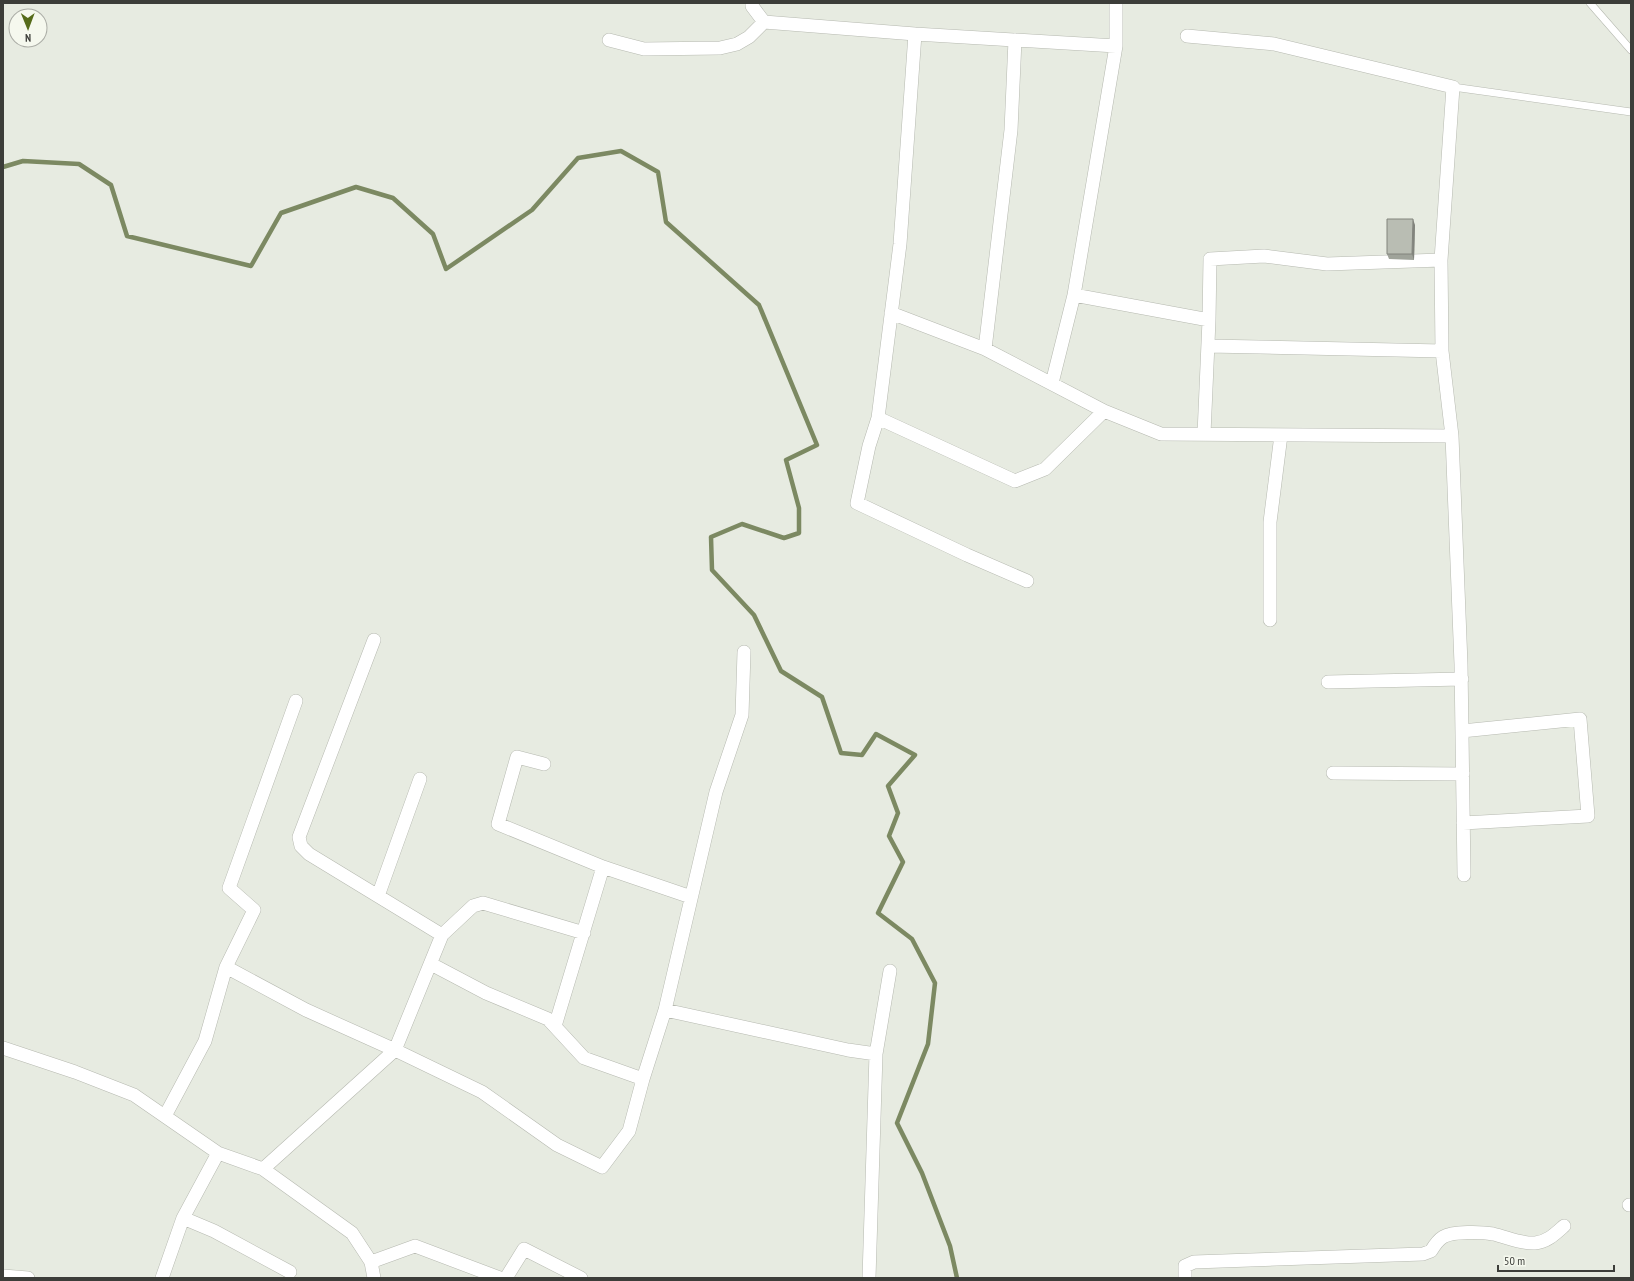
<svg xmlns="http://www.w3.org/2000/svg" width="1634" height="1281" font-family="'PT Sans Narrow',sans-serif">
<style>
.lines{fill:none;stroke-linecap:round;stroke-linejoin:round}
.stream{stroke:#7c8962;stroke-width:4.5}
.lane-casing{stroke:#b6b9b0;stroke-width:8}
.street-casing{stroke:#b6b9b0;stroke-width:14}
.lane{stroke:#fff;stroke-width:7}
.street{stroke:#fff;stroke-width:13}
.wall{fill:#9fa39a}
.shaded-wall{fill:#82847d}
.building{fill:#b9bdb3;stroke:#82847d}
</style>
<rect width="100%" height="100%" fill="#e7ebe1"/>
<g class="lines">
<path class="stream" d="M3,167L23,161L79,164L111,185L127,236L251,266L281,213L356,187L393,198L433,234L446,269L532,210L578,158L621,151L658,172L666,222L759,305L817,445L786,460L799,508V533L784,538L742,524L711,537L712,570L754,615L781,671L822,697L841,753L862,755L876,734L915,755L888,786L898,813L889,836L903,862L878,913L912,939L935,983L928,1044L897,1123L922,1173L950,1246L957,1278"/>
<defs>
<path id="lane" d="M1590,3L1631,50
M1453,87L1631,112"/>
<path id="street" d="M752,3V6L764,22L915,34L900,244L878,418L1015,481L1045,469L1104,411L1161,434L1452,436L1461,664L1464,875
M915,34L1116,46V3
M1187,36L1274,44L1453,87L1441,260
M609,40L644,49L720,48L737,44L749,37L764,22
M1074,295L1116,46
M891,313L985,349L1104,411
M1209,320L1210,259L1264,256L1327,264L1441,260L1442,351L1452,436
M1208,346L1442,351
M985,349L1011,130L1015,40
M1052,383L1074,295L1209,320L1204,434
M878,418L869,446L857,503L967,555L1027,581
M1270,620V522L1281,435
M1328,682L1462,679
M296,701L229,888L254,910L226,967L306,1010L395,1050L482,1092L557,1145L602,1167L629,1131L643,1079L665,1010L716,792L742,715L744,652
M1462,731L1580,719L1588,816L1463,823
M544,764L517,757L498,824L603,867L555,1026
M1333,773L1463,774
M603,867L691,897
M378,896L420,779
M442,935L473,906L483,903L584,933
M431,964L486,993L548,1019L584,1058L643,1079
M665,1010L848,1050L876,1054
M3,1048L75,1072L134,1095L218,1153L263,1169L352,1233L371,1262L374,1278
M165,1116L205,1041L226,967
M263,1169L395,1050L442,935L309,854L301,846L299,837L374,640
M1629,1205H1631
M183,1218L214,1231L290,1272
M371,1262L415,1246L500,1278
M3,1276L28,1278
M162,1278L183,1218L218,1153
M506,1278L524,1249L581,1278
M869,1278L876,1054L890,971
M1185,1278V1266L1194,1262L1423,1254L1431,1251C1434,1246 1438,1240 1443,1237C1453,1231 1482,1232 1493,1234C1507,1237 1520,1244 1535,1243C1547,1242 1555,1234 1564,1226"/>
</defs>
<use href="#lane" class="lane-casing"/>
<use href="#street" class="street-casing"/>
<use href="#lane" class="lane"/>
<use href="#street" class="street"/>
</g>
<path class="wall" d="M1415,225L1414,260L1389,259L1387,254Z"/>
<path class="shaded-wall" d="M1413,219L1415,225L1414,260L1412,254Z"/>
<path class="building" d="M1387,219H1413L1412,254H1387Z"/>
<rect width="1634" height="1281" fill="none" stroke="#3c3d39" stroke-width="8"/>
<g transform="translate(28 28) rotate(179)"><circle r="19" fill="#f5f8ee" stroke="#abada6"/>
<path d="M0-3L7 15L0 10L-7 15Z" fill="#556b1a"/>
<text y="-6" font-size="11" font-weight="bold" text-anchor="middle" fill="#3c3d39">N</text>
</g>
<path d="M1498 1265v6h116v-6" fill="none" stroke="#3c3d39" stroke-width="2"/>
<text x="1504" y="1265" font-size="12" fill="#3c3d39" stroke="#f5f8ee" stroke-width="3" paint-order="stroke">50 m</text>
</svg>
